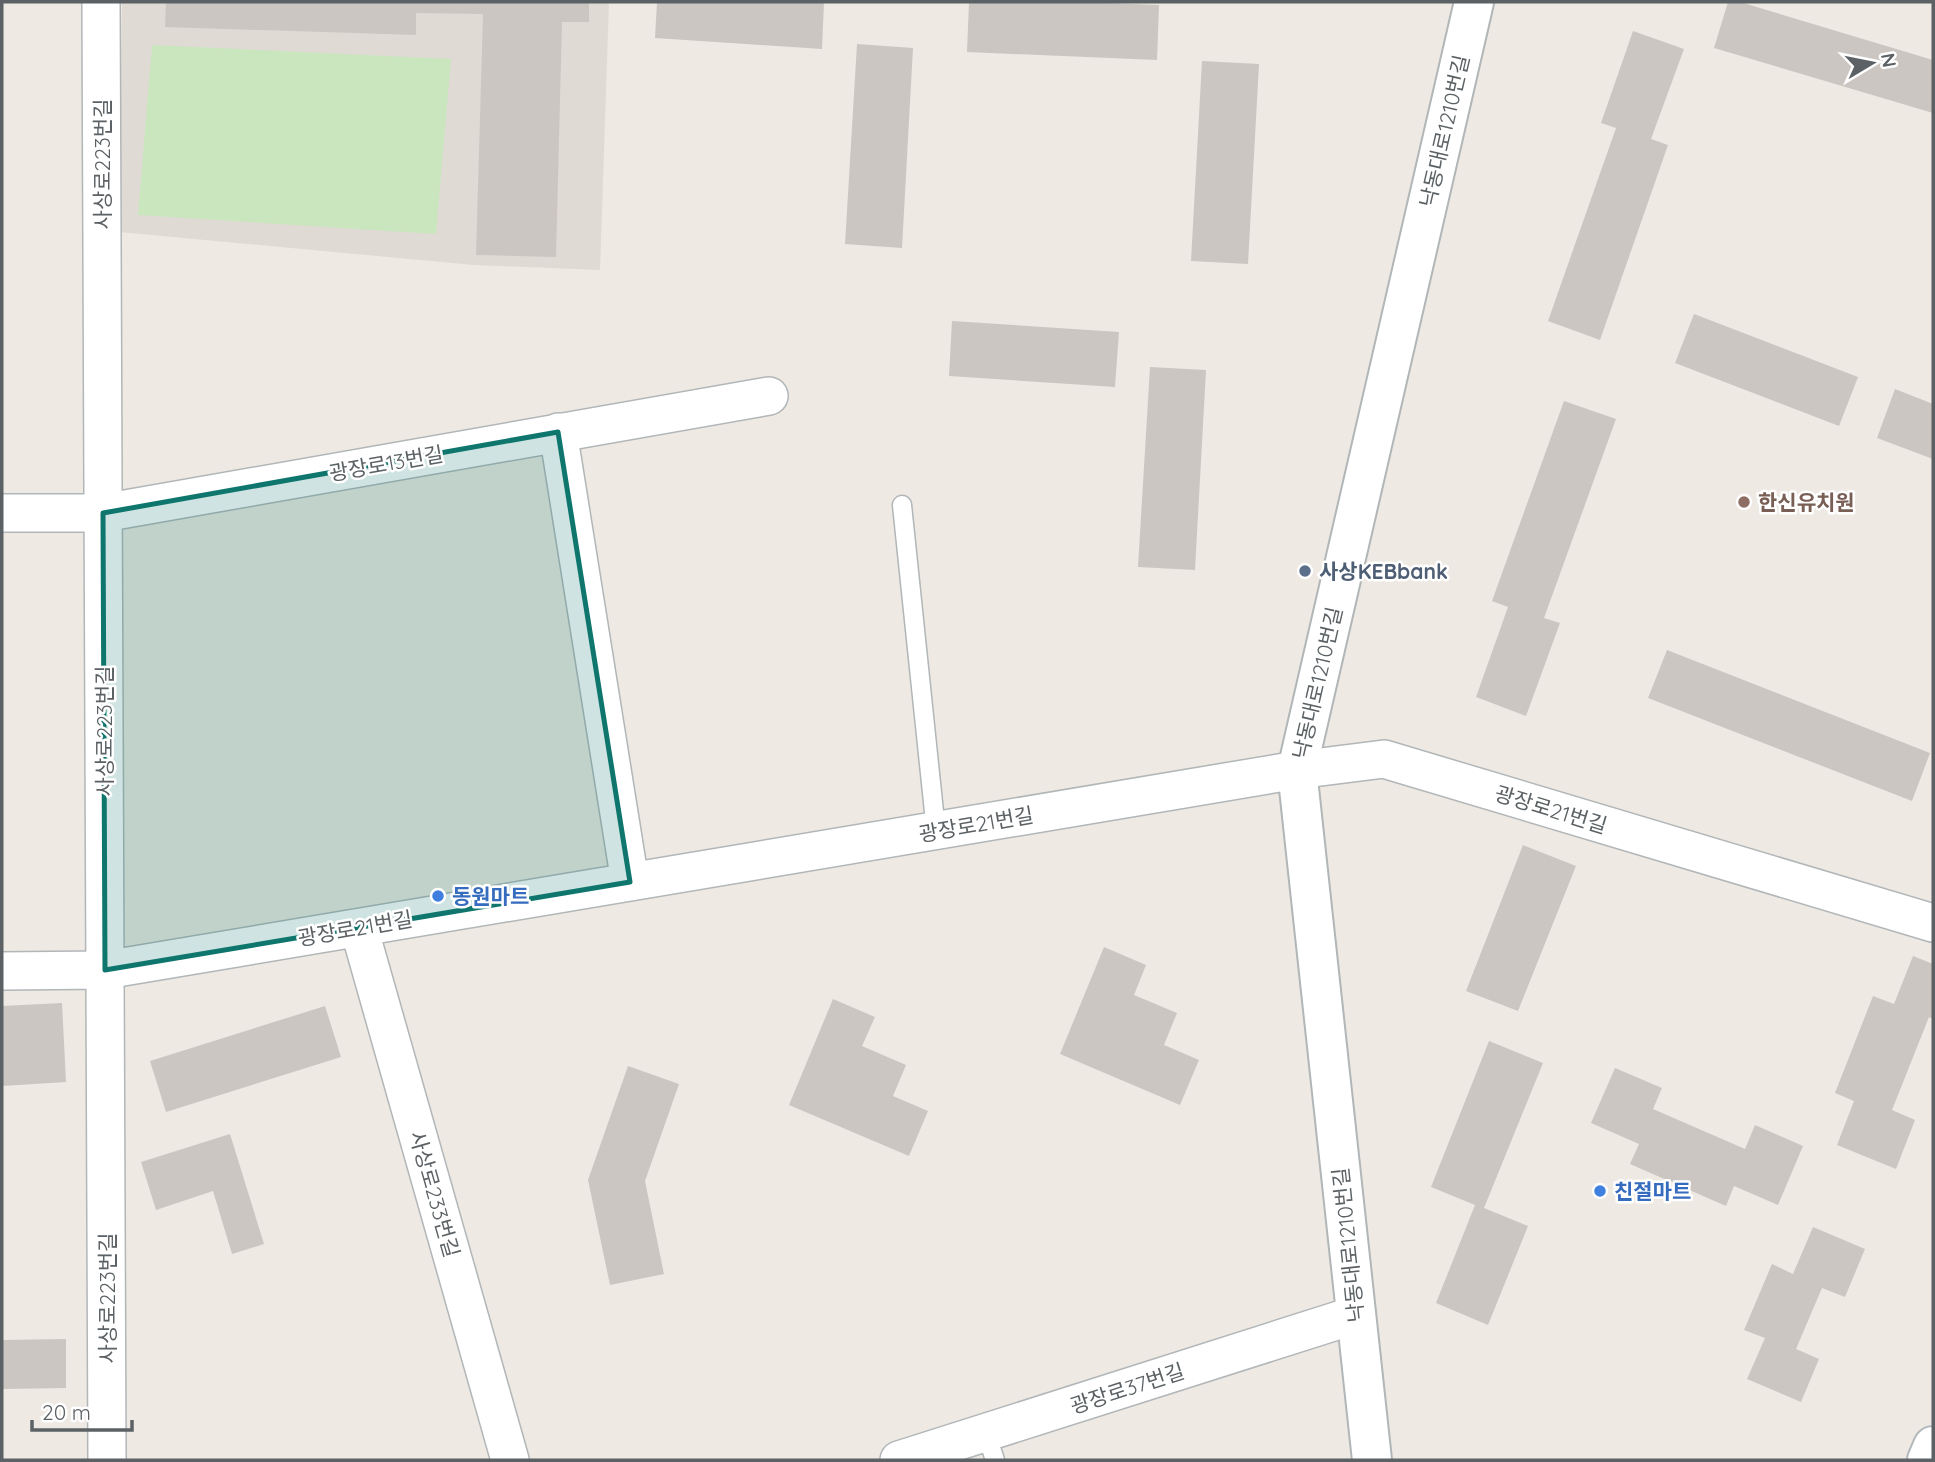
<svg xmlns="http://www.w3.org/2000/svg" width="1935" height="1462" font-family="Quicksand,'Noto Sans KR',sans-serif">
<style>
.education{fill:#e0dad4}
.green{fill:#c9e6bf}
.building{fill:#cbc6c2}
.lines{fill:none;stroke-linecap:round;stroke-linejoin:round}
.service-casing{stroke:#b1b6b8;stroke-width:21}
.minor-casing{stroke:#b1b6b8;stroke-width:40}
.tertiary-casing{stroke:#b1b6b8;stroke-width:42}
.secondary-casing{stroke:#b2b8bb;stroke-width:42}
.service{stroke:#fff;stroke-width:18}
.minor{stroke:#fff;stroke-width:37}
.tertiary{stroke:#fff;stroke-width:38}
.secondary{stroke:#fff;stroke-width:38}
.marked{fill:#0f766e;fill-opacity:0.2;stroke:#0f766e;stroke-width:5;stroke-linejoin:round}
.education-dot{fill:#8d6e63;stroke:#fff;stroke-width:2.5}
.service-dot{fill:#5c6f8a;stroke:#fff;stroke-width:2.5}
.shop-dot{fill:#3f7fe0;stroke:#fff;stroke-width:2.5}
.labels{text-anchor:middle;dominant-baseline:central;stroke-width:5;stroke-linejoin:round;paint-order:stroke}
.street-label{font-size:21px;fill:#5b6164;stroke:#fff}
.education-label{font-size:21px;font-weight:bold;fill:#785e54;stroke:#fff;text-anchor:start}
.service-label{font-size:21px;font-weight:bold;fill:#4e5e75;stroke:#fff;text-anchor:start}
.shop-label{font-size:21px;font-weight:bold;fill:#366cbe;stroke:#fff;text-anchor:start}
</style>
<rect width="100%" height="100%" fill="#eee9e3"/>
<path class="education" d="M122,2H609L600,270L474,265L119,232Z"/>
<path class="green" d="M152,45L451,59L436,234L138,215Z"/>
<path class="building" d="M166,2H589V22H562L556,257L476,255L483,14L416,13V35L165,27Z
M657,2H824L822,49L655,38Z
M969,2H1080L1159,5L1157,60L967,52Z
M1728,2H1740L1933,60V113L1714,48Z
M1633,31L1684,49L1651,139L1668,145L1600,340L1548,321L1616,128L1601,123Z
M857,44L913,48L902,248L845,244Z
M1202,61L1259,64L1248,264L1191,261Z
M1694,314L1858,377L1839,426L1675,363Z
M952,321L1119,332L1115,387L949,376Z
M1150,367L1206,370L1195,570L1138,567Z
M1895,389L1933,404V459L1877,438Z
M1564,401L1616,419L1544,618L1560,623L1526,716L1476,697L1508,607L1492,601Z
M1667,650L1930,753L1912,801L1648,698Z
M1523,845L1576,866L1518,1011L1466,991Z
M1104,947L1146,965L1134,995L1177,1013L1164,1045L1199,1060L1180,1105L1060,1054Z
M1913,956L1933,964V1019L1929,1017L1892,1110L1915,1120L1896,1169L1837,1145L1854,1101L1835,1093L1873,996L1894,1004Z
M833,999L875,1017L862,1046L906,1065L893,1096L928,1111L909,1156L789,1105Z
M62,1003L66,1082L2,1086V1006Z
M325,1006L341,1057L166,1112L150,1061Z
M1489,1041L1543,1063L1484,1208L1528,1226L1488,1325L1436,1303L1475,1205L1431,1187Z
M628,1066L679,1084L645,1181L664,1274L610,1285L588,1180Z
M1615,1068L1662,1088L1653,1109L1745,1149L1755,1125L1803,1146L1778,1205L1734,1186L1726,1206L1630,1164L1639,1144L1591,1123Z
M230,1134L264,1244L232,1254L213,1191L156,1210L141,1162Z
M1813,1227L1865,1249L1845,1297L1822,1288L1796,1349L1819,1359L1801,1402L1747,1379L1765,1338L1744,1330L1772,1264L1793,1274Z
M66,1339V1388L2,1389V1340Z"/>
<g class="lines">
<defs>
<path id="service" d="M902,505L936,831
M986,1433L995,1460"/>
<path id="minor" d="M101,2L107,1460
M558,432L630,882
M2,513H103L769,396
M359,928L510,1460
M2,971L105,970L1297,770L1384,759L1933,923
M899,1460L1355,1315"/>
<path id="tertiary" d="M1372,1460L1297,770L1474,2"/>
<path id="secondary" d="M1927,1460L1933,1446"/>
</defs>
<use href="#service" class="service-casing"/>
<use href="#minor" class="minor-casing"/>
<use href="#tertiary" class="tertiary-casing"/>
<use href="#secondary" class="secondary-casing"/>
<use href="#service" class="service"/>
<use href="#minor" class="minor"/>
<use href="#tertiary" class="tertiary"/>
<use href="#secondary" class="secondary"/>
</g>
<path class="marked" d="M558,432L630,882L105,970L103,513Z"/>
<circle class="education-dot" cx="1744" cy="502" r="7"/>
<circle class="service-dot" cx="1305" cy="571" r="7"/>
<g class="shop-dot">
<circle cx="438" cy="896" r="7"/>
<circle cx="1600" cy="1191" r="7"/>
</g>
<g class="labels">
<g class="street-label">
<text transform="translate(1444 131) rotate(-77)">낙동대로1210번길</text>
<text transform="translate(102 164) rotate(-90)">사상로223번길</text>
<text transform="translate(386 463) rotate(-10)">광장로13번길</text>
<text transform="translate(1317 683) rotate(-77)">낙동대로1210번길</text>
<text transform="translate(104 731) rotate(-90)">사상로223번길</text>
<text transform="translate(1551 809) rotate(17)">광장로21번길</text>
<text transform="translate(976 824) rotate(-10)">광장로21번길</text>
<text transform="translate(355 928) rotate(-10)">광장로21번길</text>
<text transform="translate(435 1194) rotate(74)">사상로233번길</text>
<text transform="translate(1348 1245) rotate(-96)">낙동대로1210번길</text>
<text transform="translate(107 1298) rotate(-90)">사상로223번길</text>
<text transform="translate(1127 1388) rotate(-18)">광장로37번길</text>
</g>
<g class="education-label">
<text x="1758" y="502">한신유치원</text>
</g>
<g class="service-label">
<text x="1319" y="571">사상KEBbank</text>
</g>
<g class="shop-label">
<text x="452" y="896">동원마트</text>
<text x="1614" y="1191">친절마트</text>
</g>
</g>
<rect width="1935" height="1462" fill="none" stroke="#5b6164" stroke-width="7"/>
<g transform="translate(1872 63) rotate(80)" stroke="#ffffff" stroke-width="5" paint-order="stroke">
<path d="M0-5L12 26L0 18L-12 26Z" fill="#5b6164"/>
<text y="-10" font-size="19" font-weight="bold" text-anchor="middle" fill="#5b6164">N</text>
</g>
<path d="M32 1420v10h100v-10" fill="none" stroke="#5b6164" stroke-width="3.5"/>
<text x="42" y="1420" font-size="21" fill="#5b6164" stroke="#ffffff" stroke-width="5" paint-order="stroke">20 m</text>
</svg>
